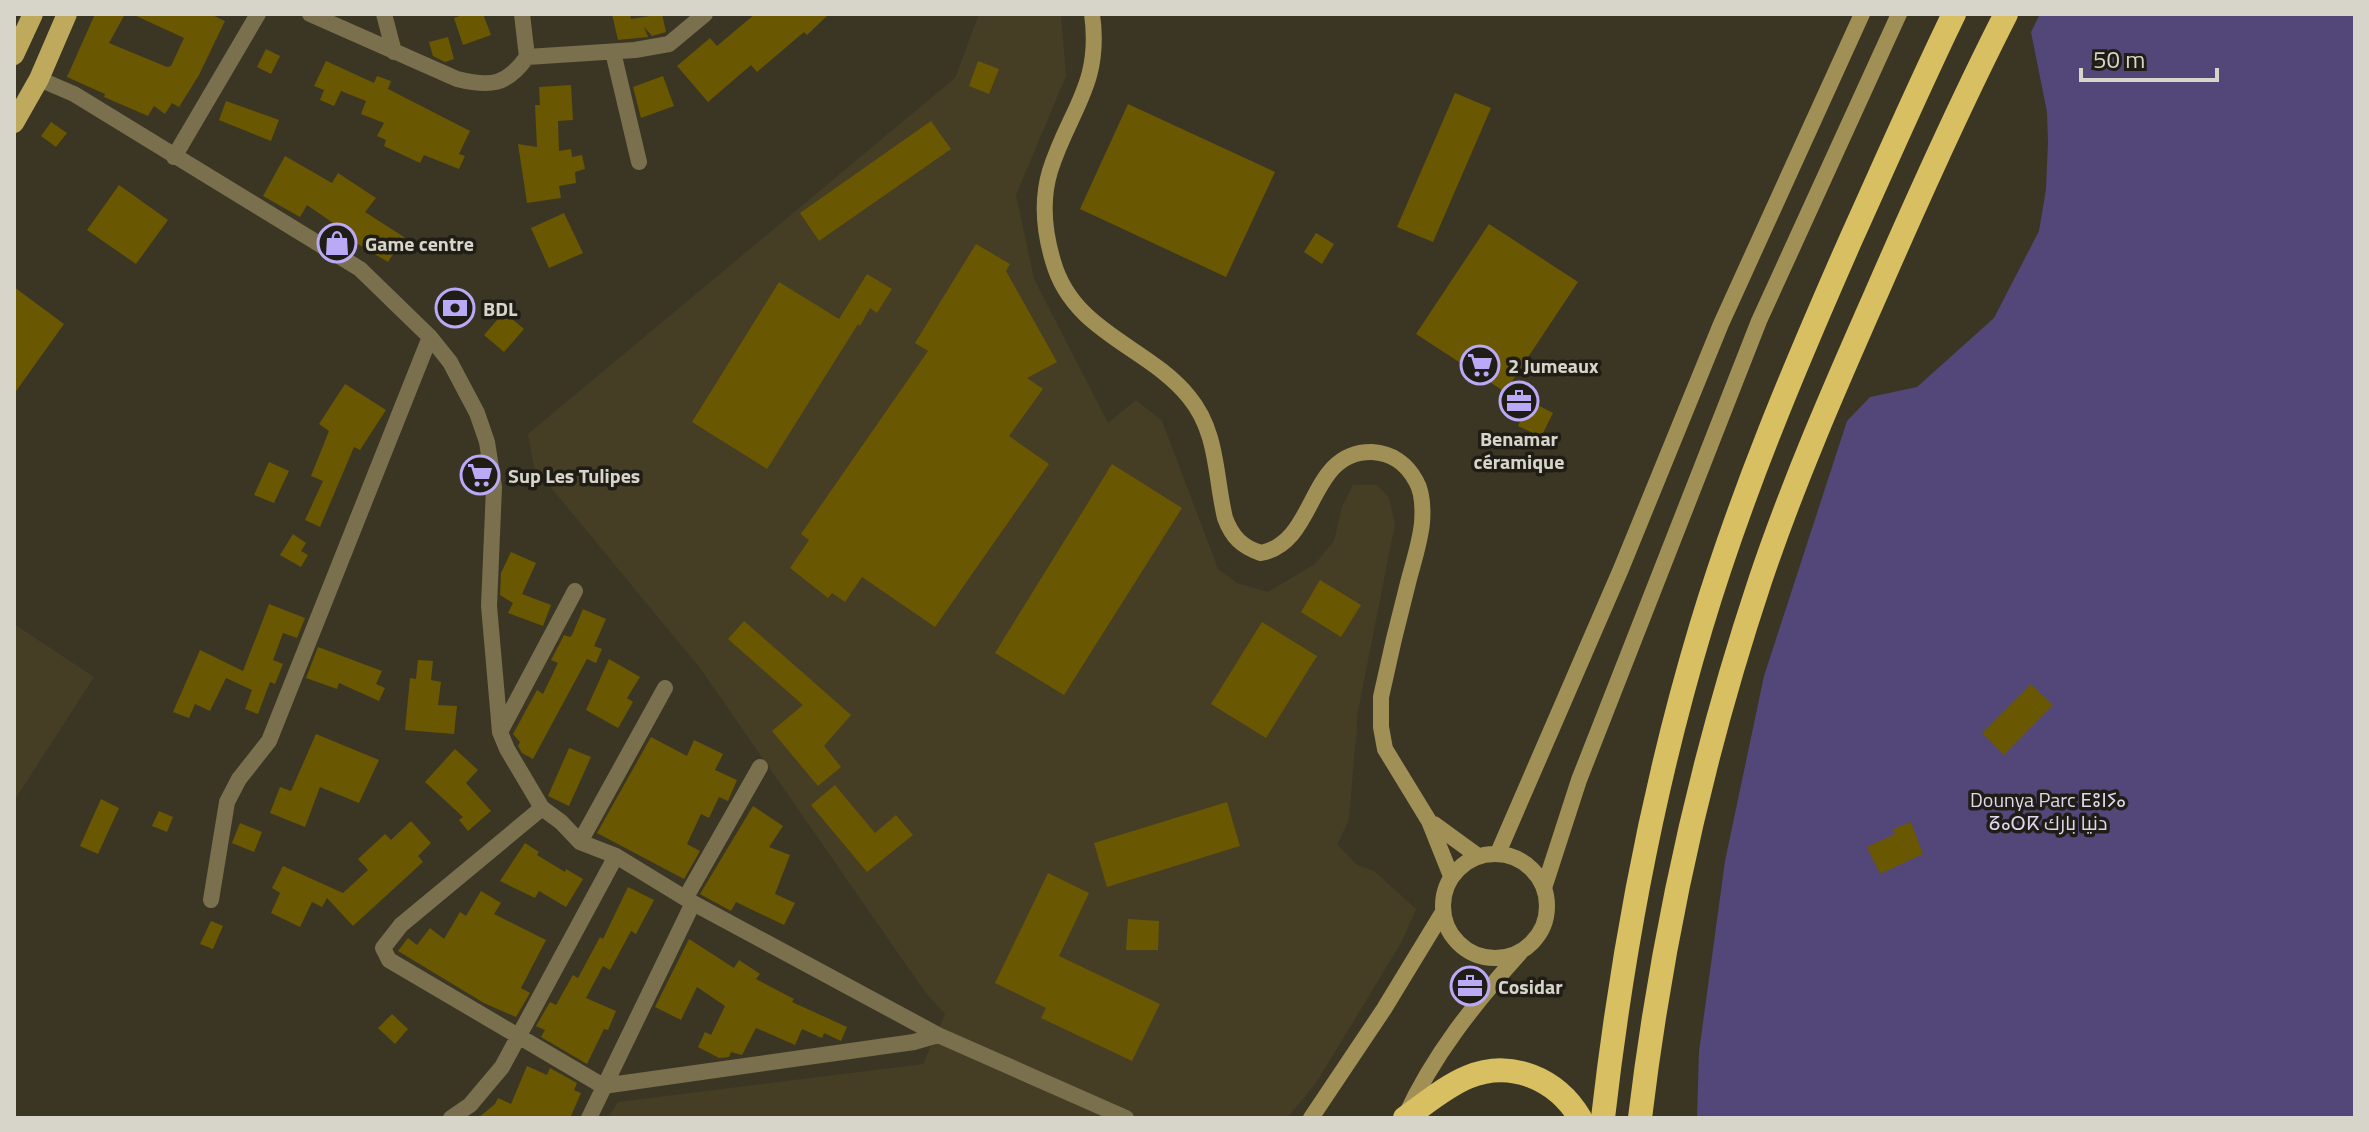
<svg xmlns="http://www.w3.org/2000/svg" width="2369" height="1132" font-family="'Titillium Web',Cairo,'Noto Sans Tifinagh',sans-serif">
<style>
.built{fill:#453e25}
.green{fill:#524778}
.building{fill:#695702}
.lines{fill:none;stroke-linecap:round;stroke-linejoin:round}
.street{stroke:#7a704d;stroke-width:16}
.secondary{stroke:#a09056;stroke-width:16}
.primary{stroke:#bea95d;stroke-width:20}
.highway{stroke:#d8bf62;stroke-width:24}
.labels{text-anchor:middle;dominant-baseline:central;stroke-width:7;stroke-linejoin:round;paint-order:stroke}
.poi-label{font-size:20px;font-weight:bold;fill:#d7d4c9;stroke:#1f1d15;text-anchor:start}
.park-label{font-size:20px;fill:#dcd8ee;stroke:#1f1d15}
</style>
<rect width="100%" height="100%" fill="#3b3623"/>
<path class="built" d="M979,14H1061L1066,76L1016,195L1034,279L1108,423L1136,400L1162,421L1218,569L1237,583L1268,592L1315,564L1334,541L1342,507L1353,485H1377L1389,498L1395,524L1358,711L1349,820L1337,844L1357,865L1374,871L1416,909L1401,943L1316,1083L1287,1118H608L618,1102L923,1064L945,1014L925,992L700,668L534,467L528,434L955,78Z
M14,624L94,677L14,801Z"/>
<path class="green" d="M2040,14H2355V1118H1697L1699,1052L1725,861L1764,676L1847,421L1870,397L1917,387L1994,318L2039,231L2046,189L2048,142L2047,112L2031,32Z"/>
<path class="building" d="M95,14H125L109,43L167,67L171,66L184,38L132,14H210L225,21L199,75L179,107L172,103L165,114L154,106L148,116L104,97L105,94L67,77Z
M465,14H483L491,35L463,45L454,18Z
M612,14H630L631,19L662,14L666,32L652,36L644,27L648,37L618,40Z
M755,14H829L807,35L804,32L757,72L751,65L708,102L677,66L710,38L717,46Z
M448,37L454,59L445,62L433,56L429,42Z
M266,49L280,56L271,74L257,67Z
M326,61L374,83L377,76L391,81L388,89L470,131L459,154L465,156L459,169L424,155L420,163L384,146L386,140L377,136L384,123L361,114L366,101L341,91L334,106L320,100L324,90L314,86Z
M978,61L999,69L989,94L969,86Z
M663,76L674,106L641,118L633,87Z
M571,85L573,120L558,121L559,151L571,149L572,157L582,155L585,169L575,172L576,183L559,186L561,198L527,203L518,144L537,147L535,105H540L539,87Z
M1455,93L1491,108L1433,242L1397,227Z
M226,101L279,120L271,141L219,120Z
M1128,104L1275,172L1226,277L1080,209Z
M931,121L951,149L819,241L800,213Z
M51,122L67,133L56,147L41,136Z
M285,156L332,183L338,173L376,198L365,212L404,237L388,262L348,238L344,246L326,236L333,223L307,205L300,217L263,196Z
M119,185L168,220L136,264L87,230Z
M564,213L583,253L549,268L531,228Z
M1489,224L1578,282L1505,392L1416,334Z
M1316,233L1334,244L1322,264L1304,252Z
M976,244L1010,264L1006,271L1057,362L1027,378L1043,389L1009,436L1049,464L935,627L862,577L845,602L832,593L828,598L790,568L809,540L801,534L928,351L915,343Z
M867,274L892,289L877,313L870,308L860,326L858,324L767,469L692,422L779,282L839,319Z
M14,287L64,324L14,394Z
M504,312L524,329L504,352L484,335Z
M345,384L386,410L360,450L354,447L320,527L305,520L323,481L311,476L329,431L319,424Z
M1530,401L1553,413L1541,437L1518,426Z
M269,462L289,471L274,503L254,495Z
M1112,464L1182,508L1064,695L995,653Z
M293,534L306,543L301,551L308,555L301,567L280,555Z
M511,552L536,563L522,594L551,605L543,626L508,613L513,603L500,595L501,573Z
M1320,580L1361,605L1341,637L1301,612Z
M269,604L305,618L297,638L283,633L273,660L283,664L275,684L270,682L258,714L245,709L252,690L226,678L210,711L195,704L189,718L173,712L200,650L243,671Z
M583,609L606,619L594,646L602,649L596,663L587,659L533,759L522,753L518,746L520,742L513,734L537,690L543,694L558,663L551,660L559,645L565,648L559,645L564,635L570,637L572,635Z
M744,621L851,715L824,746L841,767L818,786L772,731L803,705L728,639Z
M1262,622L1317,656L1266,738L1211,704Z
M318,647L382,671L376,684L385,688L379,701L339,683L337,689L306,678Z
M609,659L640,677L627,698L633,702L618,728L586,710Z
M418,660L433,661L431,680L441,682L438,705L457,706L454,734L405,730L410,678L416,679Z
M2031,684L2053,705L2004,755L1982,733Z
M316,734L379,760L359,803L320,787L305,827L270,813L280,787L291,791Z
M651,737L687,756L694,740L723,754L715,770L737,780L728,801L719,797L709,818L701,814L687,844L700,851L684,879L597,833Z
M569,748L591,757L569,806L548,796Z
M455,749L478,770L466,783L491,811L468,831L459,820L463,817L425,782Z
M835,785L875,833L896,815L913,835L867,872L811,805Z
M101,799L119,808L98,854L80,846Z
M1227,802L1240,846L1107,887L1094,843Z
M753,806L783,826L769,847L790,855L775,894L795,903L784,925L736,902L731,911L700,894Z
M159,811L173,817L167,832L152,826Z
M411,821L431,843L418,856L423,862L353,926L327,898L322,907L312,902L300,927L271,913L280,893L272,888L283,866L343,893L368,870L358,859L385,834L391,840Z
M1911,822L1923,854L1880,874L1867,847L1895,834L1893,829Z
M240,823L262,832L254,852L232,843Z
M525,843L539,852L537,855L565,872L566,869L583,879L566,907L539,891L535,898L500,881Z
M1048,873L1089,893L1059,956L1160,1004L1132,1061L1041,1018L1046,1008L995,983Z
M628,887L654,900L636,934L631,931L610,970L603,966L586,998L616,1011L608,1030L604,1029L587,1064L541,1037L545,1030L536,1026L550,1002L556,1005L573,975L578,978L600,937L603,939Z
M481,891L501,903L494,914L546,940L521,988L530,993L516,1017L484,1003L398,951L408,938L417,945L430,928L444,939L460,912L466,916Z
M1128,919L1159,921L1158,950H1126Z
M211,921L223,926L213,949L200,944Z
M689,939L734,968L739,960L760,974L756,979L794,999L792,1002L847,1027L841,1041L824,1033L822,1038L802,1029L795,1045L756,1028L742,1055L731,1052L729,1057L719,1058L698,1047L705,1032L711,1035L725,1006L697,987L681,1020L655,1007Z
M392,1014L408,1029L395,1044L378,1028Z
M527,1066L547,1075L550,1068L577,1083L574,1090L581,1093L570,1118H478L495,1104L498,1098L511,1104Z"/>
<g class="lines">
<path class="street" d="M310,14L457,79C490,87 506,86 527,57L522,14
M384,14L394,52
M613,52L639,162
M527,57L635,50L669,44L705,14
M39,79L74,94L360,269L430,337L450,362L477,413L487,442L494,487L489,606L500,732L507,749L542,808L561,822L580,842L616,856L693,903L938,1035L1126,1118
M174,157L258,14
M500,732L575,591
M542,808L401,925L383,948L389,960L603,1086L914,1042L938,1035
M580,842L665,688
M686,897L760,767
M211,900L227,802L239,779L269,741L430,337
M451,1118L470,1105L502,1067L616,856
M589,1118L693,903"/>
<path class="secondary" d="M1092,14C1102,85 1069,110 1050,171C1041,201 1044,231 1053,261C1073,333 1148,346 1189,397C1218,432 1215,476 1225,518C1232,537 1242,547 1261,553C1318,542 1307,451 1372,452C1392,453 1407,464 1416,481C1423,493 1423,510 1422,523C1420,543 1413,563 1408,583C1398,621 1389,659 1381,697V727L1385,749L1429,821L1451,876
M1434,824L1478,856
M1498,853L1621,569L1721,324L1862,14
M1443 906a52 52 0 1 1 104 0a52 52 0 1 1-104 0Z
M1544,888L1579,780L1759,321L1899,14
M1405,1117C1433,1055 1475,1003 1520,953
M1311,1118L1384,1009L1443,912"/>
<path class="primary" d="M14,55L33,14
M14,123L39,79L67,14"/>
<path class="highway" d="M1405,1118C1425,1104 1446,1086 1468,1077C1511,1059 1557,1079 1580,1118
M1603,1118C1622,952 1653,787 1701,627C1741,494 1795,366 1851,239C1885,164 1918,88 1954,14
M1640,1118C1662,935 1702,755 1760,581C1793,483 1834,389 1876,294C1917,200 1959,106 2006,14"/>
</g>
<defs>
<symbol id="shop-ring" viewBox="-11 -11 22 22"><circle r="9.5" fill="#1f1d15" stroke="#baaaf6" stroke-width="1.5"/><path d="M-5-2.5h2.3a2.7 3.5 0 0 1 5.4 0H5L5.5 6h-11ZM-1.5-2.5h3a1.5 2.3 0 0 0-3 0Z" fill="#baaaf6"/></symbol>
<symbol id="bank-ring" viewBox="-11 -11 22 22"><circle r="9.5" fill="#1f1d15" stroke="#baaaf6" stroke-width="1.5"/><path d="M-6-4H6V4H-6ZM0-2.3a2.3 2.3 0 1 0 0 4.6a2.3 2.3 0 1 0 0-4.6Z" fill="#baaaf6"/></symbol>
<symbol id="supermarket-ring" viewBox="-11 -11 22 22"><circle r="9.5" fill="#1f1d15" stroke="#baaaf6" stroke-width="1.5"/><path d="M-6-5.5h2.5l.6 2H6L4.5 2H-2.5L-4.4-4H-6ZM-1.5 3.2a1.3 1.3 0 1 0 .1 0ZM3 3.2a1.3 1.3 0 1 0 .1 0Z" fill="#baaaf6"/></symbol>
<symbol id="office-ring" viewBox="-11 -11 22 22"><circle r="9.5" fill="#1f1d15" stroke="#baaaf6" stroke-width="1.5"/><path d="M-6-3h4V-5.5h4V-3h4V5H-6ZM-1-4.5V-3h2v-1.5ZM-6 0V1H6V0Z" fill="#baaaf6"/></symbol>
</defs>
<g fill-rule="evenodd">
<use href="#shop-ring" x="315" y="221" width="44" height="44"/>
<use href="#bank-ring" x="433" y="286" width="44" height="44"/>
<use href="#supermarket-ring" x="1458" y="343" width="44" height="44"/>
<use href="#office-ring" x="1497" y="379" width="44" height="44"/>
<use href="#supermarket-ring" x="458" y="453" width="44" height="44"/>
<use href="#office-ring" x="1448" y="964" width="44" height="44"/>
</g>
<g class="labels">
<g class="poi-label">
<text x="365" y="243">Game centre</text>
<text x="483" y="308">BDL</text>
<text x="1508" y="365">2 Jumeaux</text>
<text x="1519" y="438" text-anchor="middle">Benamar<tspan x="1519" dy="23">céramique</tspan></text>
<text x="508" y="475">Sup Les Tulipes</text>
<text x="1498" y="986">Cosidar</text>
</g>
<g class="park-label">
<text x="2048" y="799">Dounya Parc ⴹⵓⵏⵢⴰ<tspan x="2048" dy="23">ⵒⴰⵔⴽ دنيا بارك</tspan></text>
</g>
</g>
<rect width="2369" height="1132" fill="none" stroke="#d7d4c9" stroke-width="32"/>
<path d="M2081 68v12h136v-12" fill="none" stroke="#d7d4c9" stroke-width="4"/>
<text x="2093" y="68" font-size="24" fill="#d7d4c9" stroke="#1f1d15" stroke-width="6" paint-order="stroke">50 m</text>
</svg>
